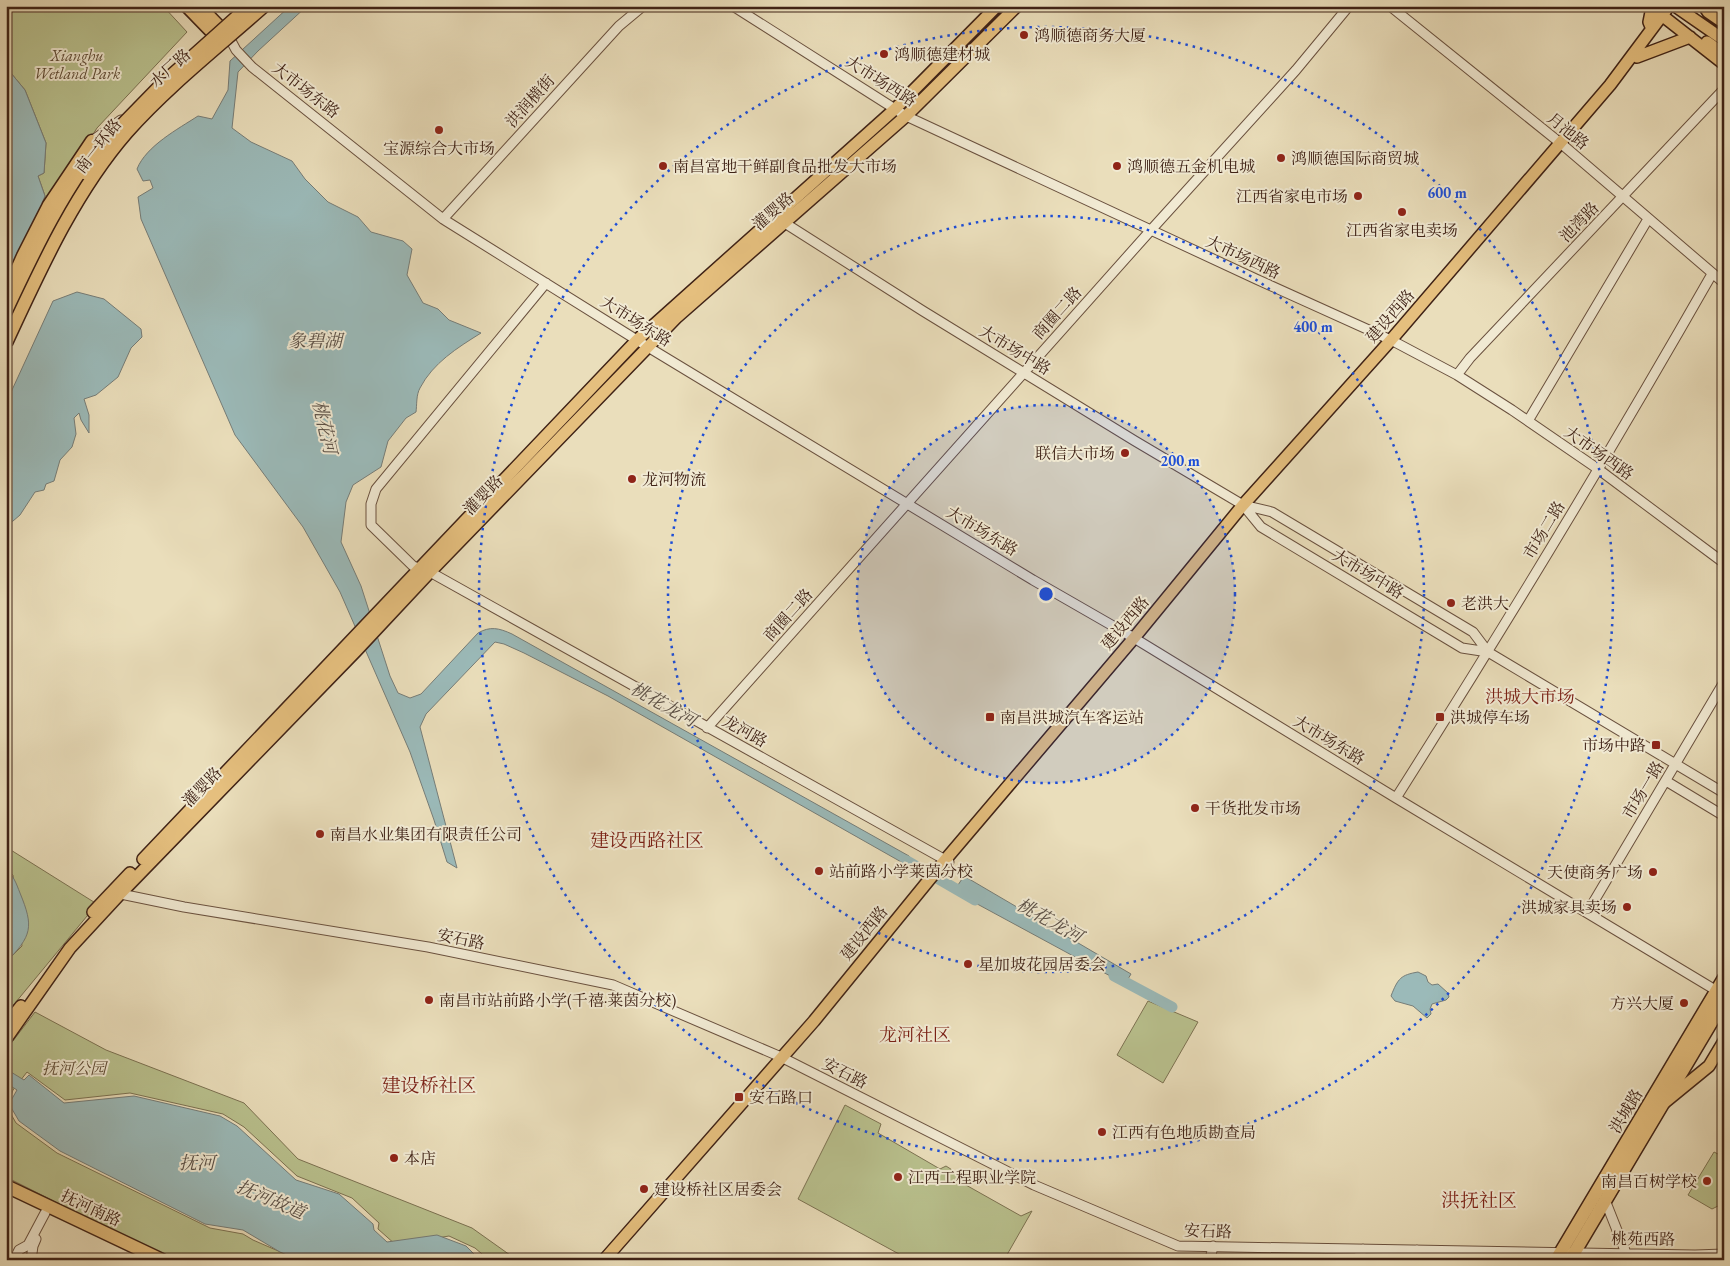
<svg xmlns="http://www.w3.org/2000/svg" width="1730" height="1266" font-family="'EB Garamond','Noto Serif SC',serif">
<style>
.green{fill:#b9c18e;stroke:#7c7252}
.water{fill:#9bbab9;stroke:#767d78}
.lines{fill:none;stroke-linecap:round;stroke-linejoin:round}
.river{stroke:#9bbab9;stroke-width:11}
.minor-casing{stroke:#6a513f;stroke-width:11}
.major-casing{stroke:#3f2216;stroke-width:14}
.highway-casing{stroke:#3f2216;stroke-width:15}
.minor{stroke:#f1ead3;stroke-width:9}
.major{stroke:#e5bf7e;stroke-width:11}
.highway{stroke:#e5bf7e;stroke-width:12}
.highway-bridge-casing{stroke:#3f2216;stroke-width:15;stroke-linecap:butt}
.highway-bridge{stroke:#e5bf7e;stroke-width:12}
.ring{fill:none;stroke:#1d4ed8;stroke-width:2.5;stroke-dasharray:2.5 5}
.poi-dot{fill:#8f2418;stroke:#f1ead3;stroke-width:2}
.labels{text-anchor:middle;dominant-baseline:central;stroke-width:4;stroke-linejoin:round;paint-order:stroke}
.poi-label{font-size:16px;fill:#3f2216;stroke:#f1ead3;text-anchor:start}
.park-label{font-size:16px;font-style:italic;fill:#5e4a34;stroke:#f1ead3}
.street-label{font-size:16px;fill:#3f2216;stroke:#f1ead3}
.water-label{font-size:18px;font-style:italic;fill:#5b5047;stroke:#f1ead3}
.neighbourhood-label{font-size:18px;fill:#7a1f14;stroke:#f1ead3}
.quarter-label{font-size:19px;fill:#7a1f14;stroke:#f1ead3}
.centre{fill:#1d4ed8;stroke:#f1ead3;stroke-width:2.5}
.ring-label{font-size:15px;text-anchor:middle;font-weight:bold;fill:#1d4ed8;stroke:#f1ead3;stroke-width:4;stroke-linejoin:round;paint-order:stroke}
</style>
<rect width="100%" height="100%" fill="#eadebb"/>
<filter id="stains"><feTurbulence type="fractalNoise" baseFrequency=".004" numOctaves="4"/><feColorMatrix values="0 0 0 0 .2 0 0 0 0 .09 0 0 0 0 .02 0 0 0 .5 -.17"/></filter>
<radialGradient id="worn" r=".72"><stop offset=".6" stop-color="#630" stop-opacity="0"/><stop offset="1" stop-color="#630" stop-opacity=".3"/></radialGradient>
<path class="green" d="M6,6H163L187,32L97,128L51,200L6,336V286L45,196L38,176L44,173L46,143L25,90L6,67Z
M6,847L97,904L6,1014V962L22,946L13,875L6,870Z
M1148,1001L1198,1022L1163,1083L1117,1055Z
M35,1012L106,1050L244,1103L298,1159L472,1228L517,1260H489L475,1248L449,1236L396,1245L378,1229L379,1223L352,1198L297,1176L244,1127L223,1114L130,1093L65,1100L27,1072L13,1090L7,1107L16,1123L57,1153L210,1228L243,1234L253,1240L299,1260H177L123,1236L6,1177V1050Z
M845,1105L881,1124L878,1133L940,1169L946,1166L960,1175L957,1180L1021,1216L1032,1211L1004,1260H910L798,1199Z
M1714,1152L1724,1157V1203L1712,1209L1688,1195Z"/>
<path class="water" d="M290,6H307L258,51L238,72L232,128L251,142L292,161L305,179L328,202L358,217L371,232L403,241L412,249L407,275L423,303L438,309L449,320L481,333C457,348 433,363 420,388C416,395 417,405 416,412L406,418L388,441L381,467L353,485L346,502L341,542L361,586L390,676L398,693L410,698L421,694L478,633C490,626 499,628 512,634L909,856L926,876L608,696L524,653L504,644L495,642L426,714L420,727L457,868L447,862L434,820L410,752L340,592L303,527L235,435L141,219L138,197L153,188L150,180L143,181L137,169C146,146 178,129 198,116L212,119L228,90L230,61Z
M6,67L25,90L46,143L44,173L38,176L45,196L42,203L44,205L6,286Z
M77,292L104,299L141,329L142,337L131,348L118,377L96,395L84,399L89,415V433L81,420L79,413L74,418L76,434L72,447L60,460L54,481L46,484L44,490L35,492L20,515L6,527V403L53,301Z
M6,870C14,876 16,883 20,893C34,927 32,936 6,962Z
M964,876L1131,974L1125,984L968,899L958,885Z
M1418,972L1426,976L1428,982L1432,985L1438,984L1448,993L1449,997L1446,1000L1432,1004L1430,1009L1431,1014L1427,1018L1413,1006L1395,1001L1391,996C1398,978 1401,975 1418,972Z
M6,1069L24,1080L29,1075L64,1103L134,1096L220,1116L237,1126L296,1180L339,1194L373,1224L374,1230L387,1242L437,1235L466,1246L480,1260H298L280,1252L243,1230L205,1224L60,1151L19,1121L9,1104L17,1090L6,1083Z"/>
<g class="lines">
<path class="river" d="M907,861L928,873
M937,878L975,900
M1114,976L1172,1007"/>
<defs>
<path id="minor" d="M733,6L906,116L1256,279L1391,340L1457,375L1512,410L1598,469L1724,563
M1390,6L1564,146L1724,283
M228,35L236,50L252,67L443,219L648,347L1033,580L1134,638L1396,798L1717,991
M92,141L121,120
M443,219L619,26L643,6
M780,220L923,311L1135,441L1243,505L1272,512L1473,632L1488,652L1724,793
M546,283L376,489L371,504V525L413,566L430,572L949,862
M1457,375L1470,358L1724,89
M1528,421L1648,219
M1243,505L1261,527L1462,648L1488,652
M707,728L1151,230L1296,70L1349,6
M1666,781L1724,816
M1396,798C1505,626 1611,451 1712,274
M116,893L184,907L428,947L613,985L781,1057L1034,1185L1178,1246L1695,1255L1724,1254
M1587,913L1724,682
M1605,1200L1626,1253
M14,1260L19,1250L28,1245L45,1213
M31,1260L33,1246L36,1239
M1210,1260L1213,1246
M1357,1260L1363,1249
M1381,1260L1387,1250
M1413,1260L1417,1250"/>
<path id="major" d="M186,6L221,42
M200,6L228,35
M1650,6L1724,64
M1675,6L1724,40
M1704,6L1708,12L1724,23
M1652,29L1649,22L1652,7
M1707,42L1724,54
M1637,57L1690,37
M143,859L637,340L895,109L997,6
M93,912L130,873
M6,1025L21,1006
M6,1039L70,948L120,894L356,651L430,572L648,347L677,317L906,116L1017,6
M1665,1102L1709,1066L1724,1041
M604,1260L814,1021L946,859L1134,638L1243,505L1391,340L1610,85L1669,6"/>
<path id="highway" d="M6,294L23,256L49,205L92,141
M6,318L53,220L84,173
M6,1186L162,1260
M1556,1260L1724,978
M1570,1260L1724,1001"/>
</defs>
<use href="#minor" class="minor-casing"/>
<use href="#major" class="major-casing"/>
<use href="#highway" class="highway-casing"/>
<use href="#minor" class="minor"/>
<use href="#major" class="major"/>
<use href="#highway" class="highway"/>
<defs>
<path id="highway-bridge" d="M84,173L122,125L163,83L249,6
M6,343C40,270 74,193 127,132C168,86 218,47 264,6"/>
</defs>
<use href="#highway-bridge" class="highway-bridge-casing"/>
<use href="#highway-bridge" class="highway-bridge"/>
</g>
<circle cx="1046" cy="594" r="189" fill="#1d4ed8" fill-opacity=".12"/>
<g class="ring">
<circle cx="1046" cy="594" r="189"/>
<circle cx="1046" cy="594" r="378"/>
<circle cx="1046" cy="594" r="567"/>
</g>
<g class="poi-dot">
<circle cx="1024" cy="35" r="5"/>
<circle cx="884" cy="54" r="5"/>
<circle cx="439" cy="130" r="5"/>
<circle cx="1281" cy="158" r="5"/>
<circle cx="663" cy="166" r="5"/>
<circle cx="1117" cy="166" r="5"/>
<circle cx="1358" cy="196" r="5"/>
<circle cx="1402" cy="212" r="5"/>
<circle cx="1125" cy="453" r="5"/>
<circle cx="632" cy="479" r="5"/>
<circle cx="1451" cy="603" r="5"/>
<rect x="985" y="712" width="10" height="10" rx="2.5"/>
<rect x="1435" y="712" width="10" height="10" rx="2.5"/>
<rect x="1651" y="740" width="10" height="10" rx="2.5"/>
<circle cx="1195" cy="808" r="5"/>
<circle cx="320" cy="834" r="5"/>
<circle cx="819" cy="871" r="5"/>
<circle cx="1653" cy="872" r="5"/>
<circle cx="1627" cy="907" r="5"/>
<circle cx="968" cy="964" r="5"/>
<circle cx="429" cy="1000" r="5"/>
<circle cx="1684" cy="1003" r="5"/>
<rect x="734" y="1092" width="10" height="10" rx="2.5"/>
<circle cx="1102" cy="1132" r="5"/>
<circle cx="394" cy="1158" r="5"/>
<circle cx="898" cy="1177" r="5"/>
<circle cx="1707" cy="1181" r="5"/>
<circle cx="644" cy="1189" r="5"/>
</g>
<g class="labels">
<g class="poi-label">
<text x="1034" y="35">鸿顺德商务大厦</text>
<text x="894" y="54">鸿顺德建材城</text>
<text x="439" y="148" text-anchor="middle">宝源综合大市场</text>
<text x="1291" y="158">鸿顺德国际商贸城</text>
<text x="673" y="166">南昌富地干鲜副食品批发大市场</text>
<text x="1127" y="166">鸿顺德五金机电城</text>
<text x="1348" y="196" text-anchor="end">江西省家电市场</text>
<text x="1402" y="230" text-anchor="middle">江西省家电卖场</text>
<text x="1115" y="453" text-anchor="end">联信大市场</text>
<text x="642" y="479">龙河物流</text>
<text x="1461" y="603">老洪大</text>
<text x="1000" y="717">南昌洪城汽车客运站</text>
<text x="1450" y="717">洪城停车场</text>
<text x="1646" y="745" text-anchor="end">市场中路</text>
<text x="1205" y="808">干货批发市场</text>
<text x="330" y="834">南昌水业集团有限责任公司</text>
<text x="829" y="871">站前路小学莱茵分校</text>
<text x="1643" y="872" text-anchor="end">天使商务广场</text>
<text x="1617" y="907" text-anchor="end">洪城家具卖场</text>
<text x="978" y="964">星加坡花园居委会</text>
<text x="439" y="1000">南昌市站前路小学(千禧·莱茵分校)</text>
<text x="1674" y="1003" text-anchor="end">方兴大厦</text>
<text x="749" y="1097">安石路口</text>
<text x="1112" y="1132">江西有色地质勘查局</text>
<text x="404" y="1158">本店</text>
<text x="908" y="1177">江西工程职业学院</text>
<text x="1697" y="1181" text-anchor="end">南昌百树学校</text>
<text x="654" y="1189">建设桥社区居委会</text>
</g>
<g class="park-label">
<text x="77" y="55">Xianghu<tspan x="77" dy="18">Wetland Park</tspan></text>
<text x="74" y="1068">抚河公园</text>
</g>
<g class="street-label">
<text transform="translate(170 68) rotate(-42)">水厂路</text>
<text transform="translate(881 81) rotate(32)">大市场西路</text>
<text transform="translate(306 90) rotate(38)">大市场东路</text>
<text transform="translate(530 101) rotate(-48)">洪润横街</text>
<text transform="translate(1568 131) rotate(39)">月池路</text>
<text transform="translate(98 146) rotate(-52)">南一环路</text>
<text transform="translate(773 211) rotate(-41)">灌婴路</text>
<text transform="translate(1579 222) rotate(-46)">池湾路</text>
<text transform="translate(1243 257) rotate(25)">大市场西路</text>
<text transform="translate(1057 313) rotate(-48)">商圈二路</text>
<text transform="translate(1390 316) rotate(-49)">建设西路</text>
<text transform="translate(636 321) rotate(32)">大市场东路</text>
<text transform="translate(1015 350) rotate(31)">大市场中路</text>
<text transform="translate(1599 453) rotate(35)">大市场西路</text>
<text transform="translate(483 495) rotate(-46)">灌婴路</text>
<text transform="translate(1544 530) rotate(-59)">市场二路</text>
<text transform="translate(982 531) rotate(31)">大市场东路</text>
<text transform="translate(1368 574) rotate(31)">大市场中路</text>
<text transform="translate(788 615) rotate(-48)">商圈二路</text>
<text transform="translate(1125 623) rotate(-50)">建设西路</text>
<text transform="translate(745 731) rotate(29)">龙河路</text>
<text transform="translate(1329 740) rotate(31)">大市场东路</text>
<text transform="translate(202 787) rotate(-46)">灌婴路</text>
<text transform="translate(1643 790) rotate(-59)">市场一路</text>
<text transform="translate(864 933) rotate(-51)">建设西路</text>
<text transform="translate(461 939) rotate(11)">安石路</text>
<text transform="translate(845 1073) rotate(27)">安石路</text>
<text transform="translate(1626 1111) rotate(-59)">洪城路</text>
<text transform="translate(91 1208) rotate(25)">抚河南路</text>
<text transform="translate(1208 1231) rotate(2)">安石路</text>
<text transform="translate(1643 1239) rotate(1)">桃苑西路</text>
</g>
<g class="water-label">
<text x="315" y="340">象碧湖</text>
<text transform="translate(325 427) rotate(77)">桃花河</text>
<text transform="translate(664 704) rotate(29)">桃花龙河</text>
<text transform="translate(1050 920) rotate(29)">桃花龙河</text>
<text x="197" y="1162">抚河</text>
<text transform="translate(271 1199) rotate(23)">抚河故道</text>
</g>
<g class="neighbourhood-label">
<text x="1530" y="696">洪城大市场</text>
<text x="915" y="1034">龙河社区</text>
</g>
<g class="quarter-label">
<text x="647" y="840">建设西路社区</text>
<text x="429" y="1085">建设桥社区</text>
<text x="1479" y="1200">洪抚社区</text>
</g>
</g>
<circle cx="1046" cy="594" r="8" class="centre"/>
<g class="ring-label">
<text x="1447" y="198">600 m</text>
<text x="1313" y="332">400 m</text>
<text x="1180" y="466">200 m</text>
</g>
<rect width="1730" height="1266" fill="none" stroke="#eadebb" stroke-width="25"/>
<rect x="8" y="8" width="1715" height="1251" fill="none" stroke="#3f2216" stroke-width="2.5"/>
<rect x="12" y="12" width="1705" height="1241" fill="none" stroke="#3f2216"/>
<rect width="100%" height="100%" filter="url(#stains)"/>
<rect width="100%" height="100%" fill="url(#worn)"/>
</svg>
